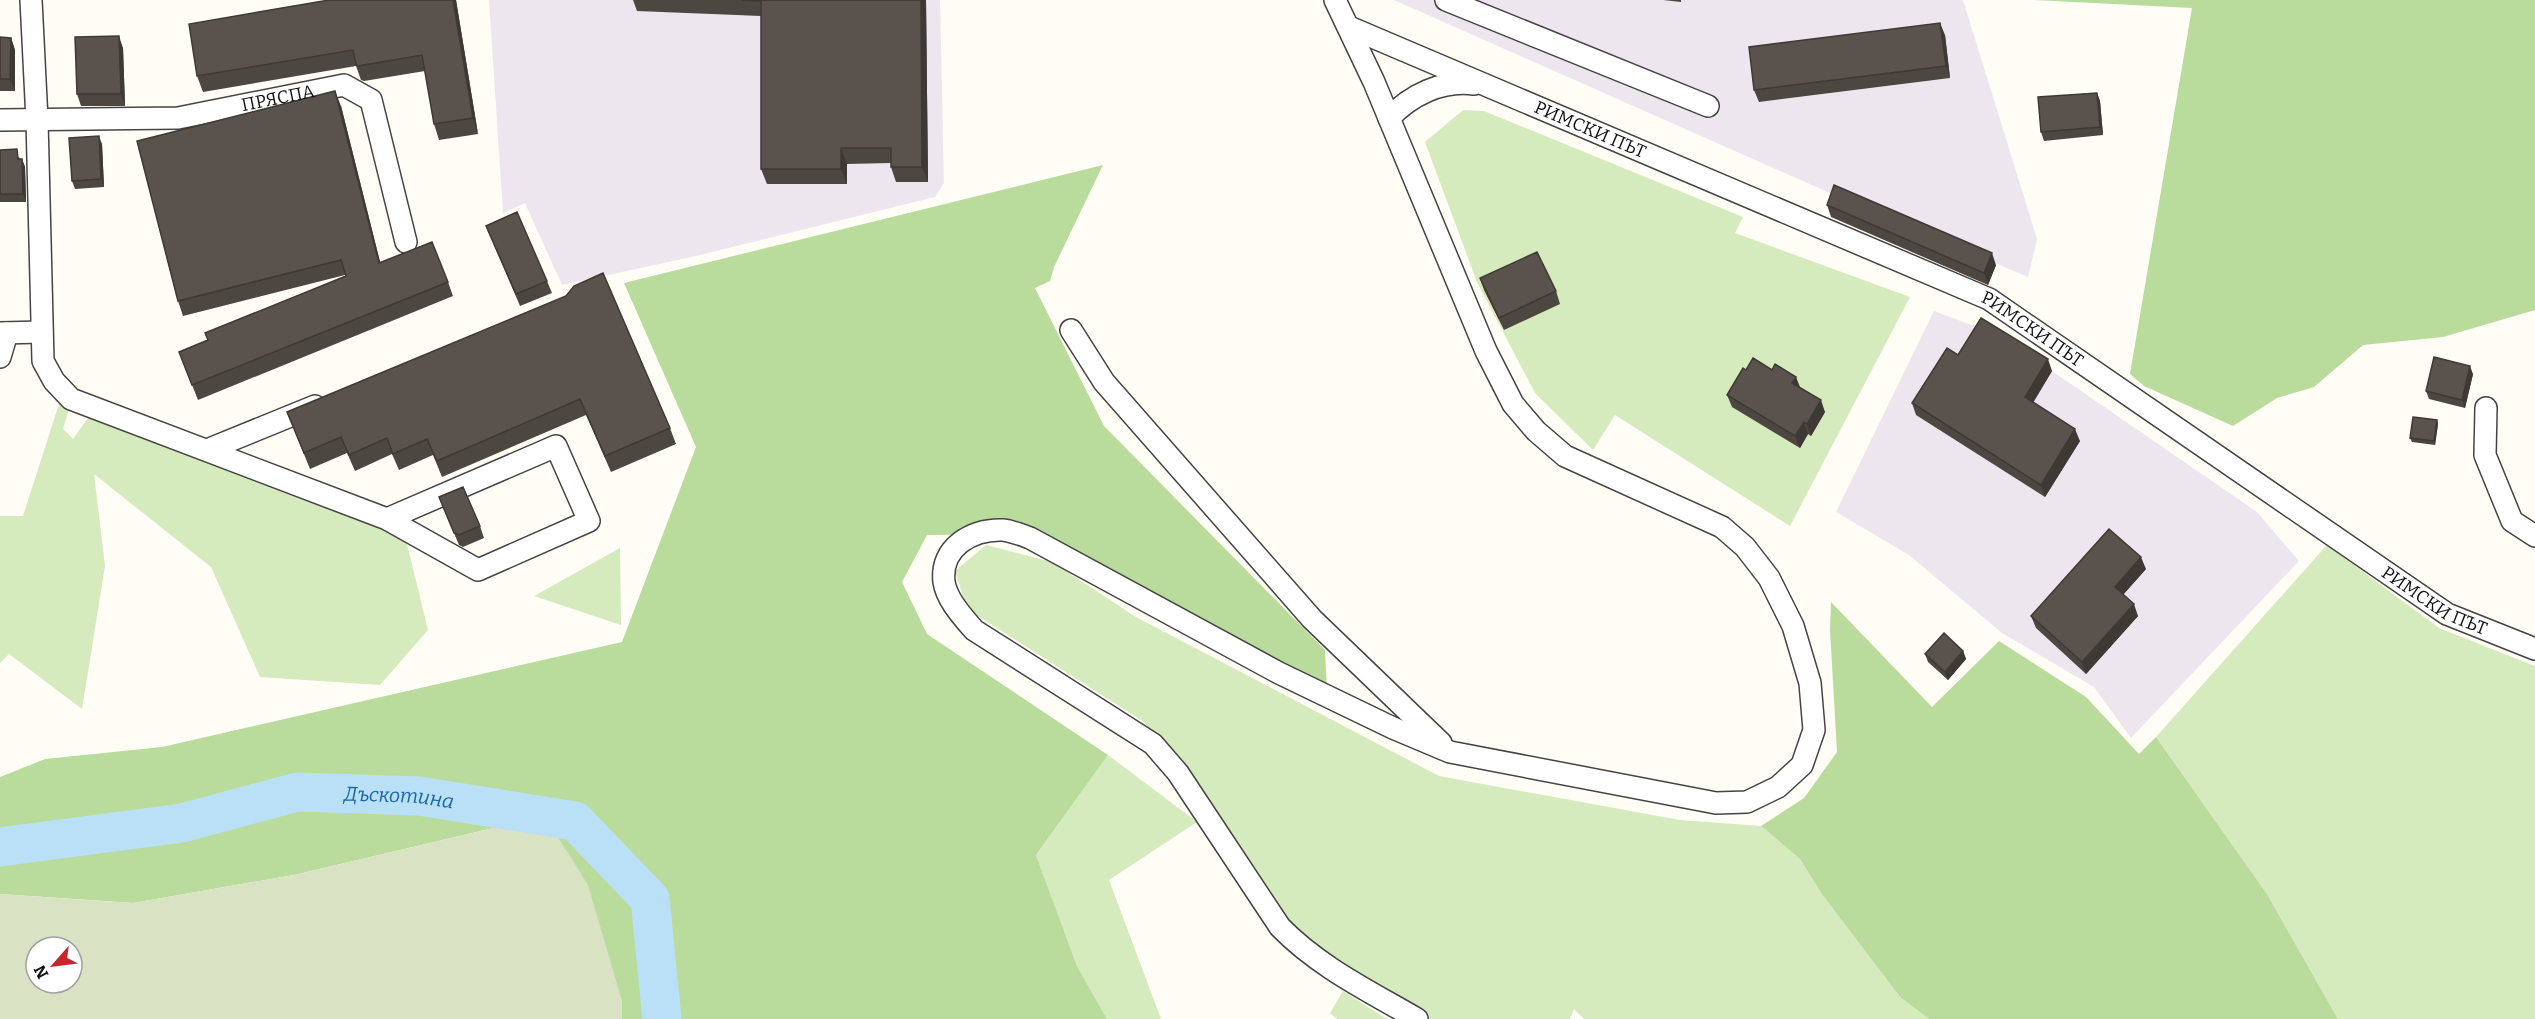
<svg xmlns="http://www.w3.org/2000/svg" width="2535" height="1019" font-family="Bitter,serif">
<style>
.industrial{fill:#eee6ef}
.green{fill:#d5ebbd}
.forest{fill:#b9dc9c}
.cemetery{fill:#d9e3c4;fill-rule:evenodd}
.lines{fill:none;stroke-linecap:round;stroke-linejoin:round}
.river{stroke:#b9e0f7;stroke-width:39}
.minor-casing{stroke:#444;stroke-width:24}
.minor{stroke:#fff;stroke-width:21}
.wall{fill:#4d4742}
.shaded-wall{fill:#3f3936}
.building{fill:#5a524d;stroke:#3f3936;stroke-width:1.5}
.labels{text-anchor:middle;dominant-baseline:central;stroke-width:6;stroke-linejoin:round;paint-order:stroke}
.street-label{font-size:18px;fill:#111;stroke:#fff}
.water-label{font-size:20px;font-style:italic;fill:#1768a6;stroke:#fff}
</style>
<rect width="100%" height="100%" fill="#fffdf5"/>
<path class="industrial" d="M489,0H940L944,183L935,197L696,256L562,285L525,203L503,213Z
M1394,0H1963L2037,239L2028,277L1839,197Z
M1934,311L1985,330L2052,371L2257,512L2299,561L2131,738L2094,687L2002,633L1909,555L1836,512Z"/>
<path class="green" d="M1463,110L1484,111L1743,217L1735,233L1910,297L1790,526L1615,415L1593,450L1535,393L1477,282L1425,142Z
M67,379L75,388L63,429L73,439L90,415L397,535L407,544L428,630L380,685L260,677L211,567L94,474L105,566L82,709L9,654L0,663V516H23Z
M986,545L1052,562L1136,617L1439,776L1680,820L1761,826L1800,859L1821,893L1900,997L1929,1019H1584L1574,1009L1570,1019H1421L1355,981L1283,920L1194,782L1144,722L967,609L955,571Z
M2327,545L2439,628L2535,666V1019H2338L2267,894L2156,737Z
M620,548L621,625L534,596Z
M1108,755L1197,822L1109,880L1161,1019H1107L1077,966L1036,855Z
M1343,991L1387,1019H1337L1330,1013Z"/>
<path class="forest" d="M2034,0H2535V310L2443,337L2363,345L2314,387L2277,398L2233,426L2144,386L2130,374L2192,8Z
M1103,165L1054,267L1050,281L1035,288L1104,426L1325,650L1327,692L1016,534L927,535L902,582L927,634L1108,755L1036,855L1077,966L1107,1019H622V1001L546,818L485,830L294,875L133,903L0,894V777L45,759L162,747L622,642L696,447L624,283Z
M1831,602L1932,707L1999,641L2086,697L2139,754L2156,737L2267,894L2338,1019H1929L1900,997L1821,893L1800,859L1761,826L1804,798L1837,752L1830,630Z"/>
<path class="cemetery" d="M546,818L588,885L622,1001V1019H0V894L133,903L294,875L485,830ZM36,947H72V983H36Z"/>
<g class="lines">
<path class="river" id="s1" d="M0,847L182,823L297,792L419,796L575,821L650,899L662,1019"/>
<defs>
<g id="minor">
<path d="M31,0L37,120L43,361L54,381L71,399L387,519L556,446L589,521L478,570L387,519"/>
<path d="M1335,0L1374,82L1486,351L1513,404L1536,431L1565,456L1722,527L1745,547L1769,578L1793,626L1810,683L1814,730L1802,765L1778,787L1747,802L1716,803L1450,752L1393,728L1279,673L1030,538C1022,535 1012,531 1003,530C972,529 940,547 944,582C947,600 962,616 974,630L1153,744L1178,773L1280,927C1319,967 1369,991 1417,1019"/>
<path d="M1446,0L1708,106"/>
<path id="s2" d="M1349,27L1989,299L2447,614L2535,649"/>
<path d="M1389,118C1411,95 1441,80 1474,84"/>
<path id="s3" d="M0,120L178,118L344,85L371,100L406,242"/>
<path d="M1071,330L1104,382L1312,619L1441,743"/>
<path d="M0,333L42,332"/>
<path d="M0,357L7,333"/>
<path d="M2486,408L2485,455L2512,521L2535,536"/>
<path d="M207,450L315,406"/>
</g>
</defs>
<use href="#minor" class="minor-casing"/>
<use href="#minor" class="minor"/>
</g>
<path class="wall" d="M456,0L478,134L439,140L434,124L425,71L364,81L361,80L356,66L203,92L197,76Z
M633,0H926L928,182H896L891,167V163L847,164V184H767L761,169V16L637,11Z
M1663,0H1681V2Z
M1945,35L1950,78L1759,102L1754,90Z
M0,37L11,38L15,50V91H0Z
M123,48L125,106H81L77,94Z
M2097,93L2100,101L2103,135L2044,141L2041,132Z
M341,106L380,262L448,282L453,296L198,400L179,352L208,341L346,276L345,275L183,316L178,301Z
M102,144L104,187L75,189L72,181Z
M0,150L20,158V159H22L25,167L26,202H0Z
M1827,205L1996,265L1988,285L1831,217Z
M486,226L547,281L552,293L520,306Z
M1480,278L1556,291L1560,304L1504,330L1484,290Z
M566,296L670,428L676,444L611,472L586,415L442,477L433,455L399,470L392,454L355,471L347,453L310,469L287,412Z
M1958,355L2052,371L2033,403L2080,441L2045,497L1916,415L1912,403Z
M1746,370H1772L1796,377L1800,387L1825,412L1811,436L1808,434L1800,448L1732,407L1727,395Z
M2473,374L2465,408L2429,399L2426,391Z
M2437,420L2438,424L2435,445L2412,442L2410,438Z
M439,497L480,526L484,538L463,547L459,545Z
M2146,569L2123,595L2138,616L2086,674L2036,628L2031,616Z
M1963,651L1966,659L1948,680L1928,662L1925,654Z"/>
<path class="shaded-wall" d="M453,0H456L478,134L473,118Z
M921,0H926L928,182L922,167Z
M1940,23L1945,35L1950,78L1946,66Z
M119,36L123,48L125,106L121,94Z
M11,38L15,50V91L10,79Z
M335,91L341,106L384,278L379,263Z
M2097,93L2100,101L2103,135L2100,127Z
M99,136L102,144L104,187L101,179Z
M841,148L847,164V184L841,169Z
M22,159L25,167L26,202L23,194Z
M1992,253L1996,265L1988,285L1984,273Z
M2048,359L2052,371L2029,409L2025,397Z
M2470,366L2473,374L2465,408L2462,400Z
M1796,377L1800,389L1792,383Z
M1821,400L1825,412L1811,436L1807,424Z
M2437,420L2438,424L2435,445L2434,441Z
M1804,422L1808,434L1800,448L1795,436Z
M2075,429L2080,441L2045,497L2041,485Z
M2141,557L2146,569L2119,599L2115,587Z
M2134,604L2138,616L2086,674L2082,662Z
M1963,651L1966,659L1948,680L1945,672Z"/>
<path class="building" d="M329,0H453L473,118L434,124L422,55L358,66L356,64L353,50L197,76L189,24Z
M741,0H921L922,167H891V148H841V169H761V1Z
M1940,23L1946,66L1754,90L1749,47Z
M119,36L121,94H77L75,37Z
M0,37L11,38L10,79H0Z
M335,91L379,263L432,242L448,282L192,385L179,352L208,340L205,333L346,276L341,260L178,301L137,141Z
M2097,93L2100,127L2041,132L2038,97Z
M99,136L101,179L72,181L69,138Z
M17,149L18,159H22L23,194H0V150Z
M1834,185L1992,253L1984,273L1827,205Z
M517,212L547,281L516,294L486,226Z
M1537,252L1556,291L1499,318L1480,278Z
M603,273L670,428L605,456L580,399L437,461L427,439L393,454L387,438L349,455L341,437L304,453L287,412L566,296L574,286Z
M1981,318L2048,359L2025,397L2075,429L2041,485L1912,403L1947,348L1958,355Z
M2434,357L2470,366L2462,400L2426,391Z
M1753,358L1772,370L1775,364L1796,377L1792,383L1821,400L1807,424L1804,422L1795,436L1727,395L1743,368L1746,370Z
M2413,417L2437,420L2434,441L2410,438Z
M463,487L480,526L459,535L454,533L439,497Z
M2109,529L2141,557L2115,587L2134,604L2082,662L2031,616Z
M1944,633L1963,651L1945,672L1925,654Z"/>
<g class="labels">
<g class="street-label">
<text stroke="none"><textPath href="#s3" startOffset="280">ПРЯСПА</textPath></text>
<text stroke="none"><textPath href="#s2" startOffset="262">РИМСКИ ПЪТ</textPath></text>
<text stroke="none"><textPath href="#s2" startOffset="748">РИМСКИ ПЪТ</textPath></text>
<text stroke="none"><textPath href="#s2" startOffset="1234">РИМСКИ ПЪТ</textPath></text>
</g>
<g class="water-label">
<text stroke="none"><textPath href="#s1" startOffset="405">Дъскотина</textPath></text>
</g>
</g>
<g transform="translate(54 965) rotate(242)"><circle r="28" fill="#ffffff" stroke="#a0a0a0" stroke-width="1.5"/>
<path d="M0-4.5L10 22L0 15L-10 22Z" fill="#c4262e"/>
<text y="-9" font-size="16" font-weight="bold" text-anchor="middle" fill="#111111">N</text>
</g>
</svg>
